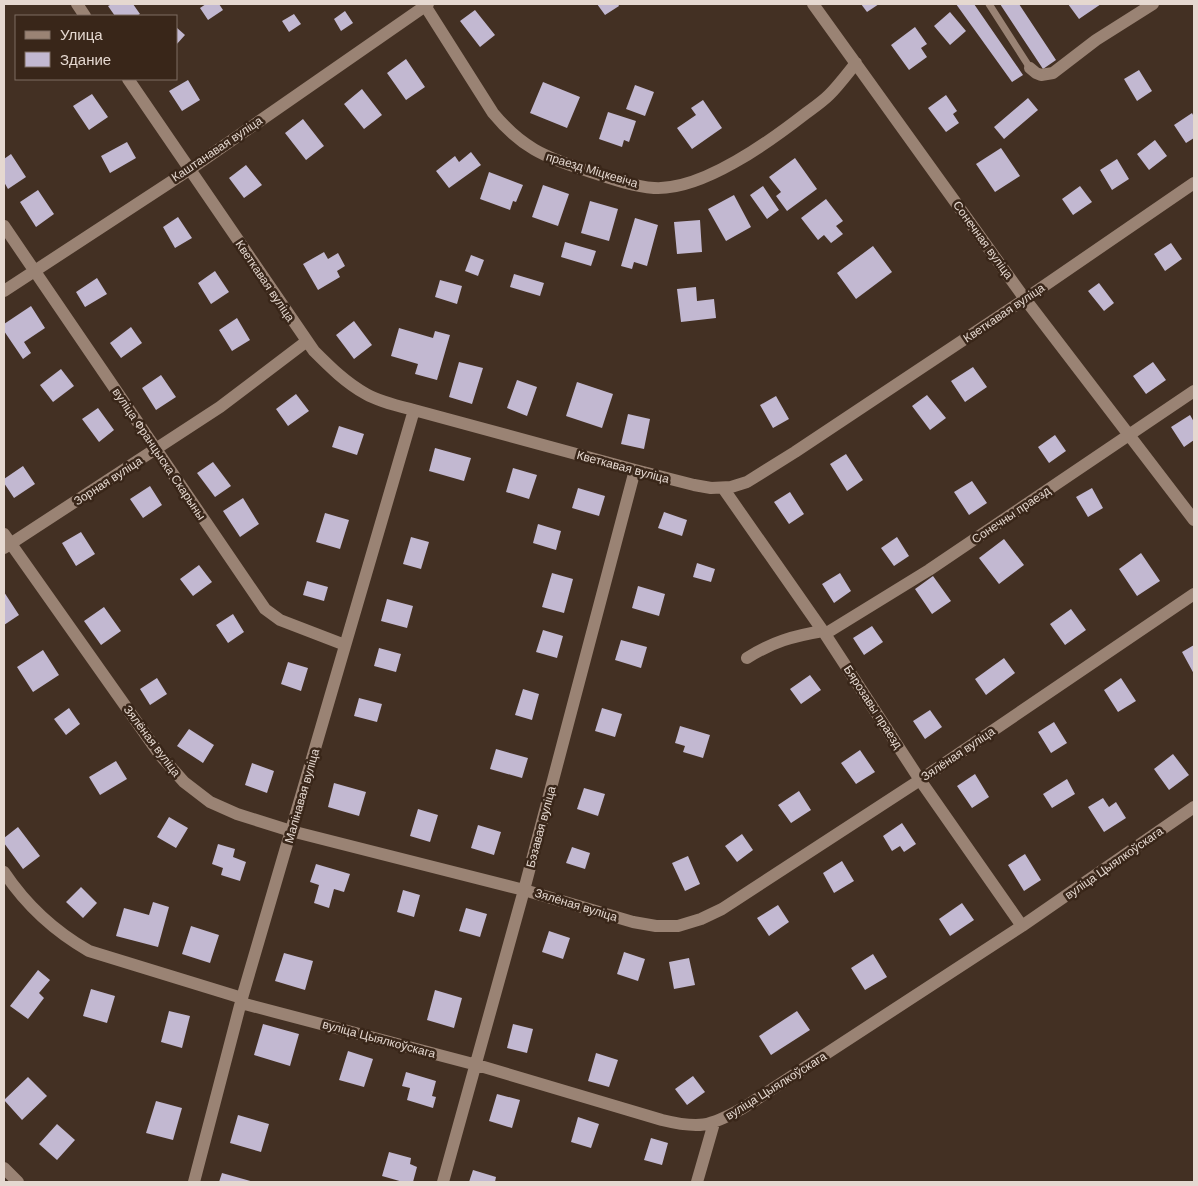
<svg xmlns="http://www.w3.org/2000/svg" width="1198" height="1186" font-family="Helvetica,sans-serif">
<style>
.building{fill:#c2b8d1}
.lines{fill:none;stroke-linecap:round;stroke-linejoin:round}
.lane{stroke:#9a8374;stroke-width:7}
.street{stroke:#9a8374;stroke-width:12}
.labels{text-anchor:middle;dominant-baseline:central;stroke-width:5;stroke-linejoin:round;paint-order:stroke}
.street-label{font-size:12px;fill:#e5d8d0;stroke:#392619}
</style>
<rect width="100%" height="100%" fill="#433023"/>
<path class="building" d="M112,4H133L140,14L137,16H115L108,6Z
M206,4H219L223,10L208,20L200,8Z
M597,4H618L619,6L605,15Z
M861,4H879L867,12Z
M956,4H974L1023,75L1012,82Z
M1000,4H1019L1056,60L1043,69Z
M1068,4H1101L1079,19Z
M475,10L495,35L480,47L460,21Z
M345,11L353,23L341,31L334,19Z
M950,12L966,31L950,45L934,26Z
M294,14L301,24L289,32L282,21Z
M176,27L185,35L176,45Z
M915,27L927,44L921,48L927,57L909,70L891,45Z
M406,59L425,87L406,100L387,73Z
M1139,70L1152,91L1137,101L1124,79Z
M188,80L200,100L182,111L169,91Z
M543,82L580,97L567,128L530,113Z
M635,85L654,92L645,116L626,109Z
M362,89L382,115L364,129L344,104Z
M92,94L108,117L89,130L73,106Z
M946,95L957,111L953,114L959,123L946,132L928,108Z
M1028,98L1038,110L1004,139L994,127Z
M703,100L722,128L692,149L677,128L696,115L691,108Z
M608,112L636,121L629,142L624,140L622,147L599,139Z
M1192,113L1194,117V138L1186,143L1174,125Z
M303,119L324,146L306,160L285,133Z
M1155,140L1167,156L1149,170L1137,154Z
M127,142L136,158L110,173L101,156Z
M1001,148L1020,176L995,192L976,164Z
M471,152L481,165L449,188L436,171L455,156L459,162Z
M11,154L26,177L8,189L4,182V159Z
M795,158L817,189L787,211L776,196L781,192L769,177Z
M1117,159L1129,179L1112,190L1100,170Z
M246,165L262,185L244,198L229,178Z
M489,172L523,185L516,202L513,201L510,210L480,199Z
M543,185L569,194L558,226L532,217Z
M763,186L779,210L767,219L750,195Z
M1080,186L1092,202L1073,215L1062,199Z
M38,190L54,214L36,227L20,202Z
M734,195L751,227L726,241L708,209Z
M826,199L843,221L836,226L843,234L831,243L824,235L818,240L801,218Z
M590,201L618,209L609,241L581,233Z
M178,217L192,238L175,248L163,227Z
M635,218L658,225L647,266L634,262L632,269L621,266Z
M700,220L702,252L677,254L674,222Z
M565,242L596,251L591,266L561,257Z
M1171,243L1182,259L1165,271L1154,254Z
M873,246L892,272L856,299L837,273Z
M324,252L328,259L338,253L345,266L337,271L340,277L318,290L303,264Z
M471,255L484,260L478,276L465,271Z
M215,271L229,292L211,304L198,283Z
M514,274L544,283L540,296L510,287Z
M97,278L107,294L85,307L76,292Z
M440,280L462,286L457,304L435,297Z
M1099,283L1114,303L1104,311L1088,291Z
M696,287L697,301L714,299L716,318L681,322L677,289Z
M31,306L45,328L24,342L31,353L23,359L4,331V324Z
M237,318L250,340L232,351L219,330Z
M354,321L372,345L354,359L336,335Z
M131,327L142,343L121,358L110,343Z
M399,328L433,338L435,331L450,335L437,380L415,374L418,364L391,356Z
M459,362L483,368L472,404L449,397Z
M1153,362L1166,380L1146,394L1133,376Z
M973,367L987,387L965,402L951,381Z
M61,369L74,386L53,402L40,385Z
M161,375L176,397L156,410L142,388Z
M517,380L537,387L527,416L507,408Z
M577,382L613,394L602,428L566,416Z
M296,394L309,411L288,426L276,409Z
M927,395L946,418L930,430L912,406Z
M776,396L789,419L773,428L760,405Z
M98,408L114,430L99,442L82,419Z
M628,414L650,419L644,449L621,444Z
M1190,415L1194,422V440L1184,447L1171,427Z
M339,426L364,434L357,455L332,447Z
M1055,435L1066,451L1049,463L1038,447Z
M435,448L471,458L464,481L429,471Z
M846,454L863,480L847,491L830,464Z
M213,462L231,486L215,497L197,473Z
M23,466L35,484L14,498L4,483V479Z
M513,468L537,475L529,499L506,492Z
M972,481L987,503L969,515L954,492Z
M150,486L162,505L143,518L130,499Z
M578,488L605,496L599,516L572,508Z
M1092,488L1103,508L1088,517L1076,497Z
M790,492L804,514L789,524L774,502Z
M243,498L259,524L240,537L223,511Z
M664,512L687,520L682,536L658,528Z
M325,513L349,520L340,549L316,542Z
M538,524L561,531L556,550L533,543Z
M81,532L95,554L76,566L62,543Z
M411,537L429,542L421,569L403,564Z
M897,537L909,556L894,566L881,548Z
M1004,539L1024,565L999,584L979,558Z
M1141,553L1160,581L1137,596L1119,569Z
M697,563L715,569L711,582L693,577Z
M199,565L212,582L193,596L180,579Z
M552,573L573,579L564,613L542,607Z
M840,573L851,591L834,603L822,584Z
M933,576L951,601L932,614L915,589Z
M307,581L328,587L324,601L303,595Z
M638,586L665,594L659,616L632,608Z
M4,592L19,615L4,625Z
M387,599L413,606L407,628L381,621Z
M104,607L121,631L101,645L84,621Z
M1071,609L1086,630L1065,645L1050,624Z
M233,614L244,632L228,643L216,625Z
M872,626L883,642L864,655L853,638Z
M543,630L563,636L557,658L536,652Z
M621,640L647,647L641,668L615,660Z
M1194,645V674L1182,652Z
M379,648L401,654L396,672L374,666Z
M43,650L59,675L33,692L17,667Z
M1004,658L1015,673L986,695L975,679Z
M288,662L308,668L301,691L281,684Z
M810,675L821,690L801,704L790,689Z
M157,678L167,694L150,705L140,689Z
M1121,678L1136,701L1118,712L1104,690Z
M523,689L539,694L532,720L515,715Z
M359,698L382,704L377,722L354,716Z
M69,708L80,724L66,735L54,719Z
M602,708L622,714L615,737L595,731Z
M930,710L942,727L925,739L913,721Z
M1054,722L1067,743L1051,753L1038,732Z
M680,726L710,735L703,758L683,752L685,746L675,743Z
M189,729L214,745L203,763L177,746Z
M496,749L528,758L522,778L490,769Z
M860,750L875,772L856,784L841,763Z
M1173,754L1189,775L1169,790L1154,769Z
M116,761L127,779L100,795L89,777Z
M252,763L274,771L267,793L245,785Z
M975,774L989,797L972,808L957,786Z
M1067,779L1075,794L1052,808L1043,794Z
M334,783L366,792L359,816L328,807Z
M584,788L605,794L598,816L577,809Z
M799,791L811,810L791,823L778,805Z
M1103,798L1109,807L1116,802L1126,818L1104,832L1088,807Z
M418,809L438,815L430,842L410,836Z
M169,817L188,828L176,848L157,837Z
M902,823L916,844L904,852L900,846L892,851L883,836Z
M478,825L501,832L494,855L471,848Z
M18,827L40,856L23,869L4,843V838Z
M742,834L753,850L737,862L725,846Z
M218,844L235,849L233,857L246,862L240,881L221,875L223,868L212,864Z
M572,847L590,853L585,869L566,863Z
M1025,854L1041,880L1024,891L1008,865Z
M688,856L700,884L685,891L672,863Z
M842,861L854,881L834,893L823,873Z
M316,864L350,874L344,892L334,889L329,908L314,903L319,885L310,882Z
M81,887L97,903L83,918L66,902Z
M403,890L420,895L414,917L397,912Z
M153,902L169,907L158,947L116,936L124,908L149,915Z
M962,903L974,920L950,936L939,919Z
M778,905L789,922L769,936L757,918Z
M466,908L487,914L480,937L459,931Z
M191,926L219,935L210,963L182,954Z
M549,931L570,938L563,959L542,952Z
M624,952L645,959L638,981L617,974Z
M284,953L313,961L305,990L275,981Z
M873,954L887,977L865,990L851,968Z
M689,958L695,985L674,989L669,962Z
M38,970L50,980L39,993L44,998L28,1019L10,1006Z
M91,989L115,996L107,1023L83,1016Z
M435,990L462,998L454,1028L427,1020Z
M169,1011L190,1016L182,1048L161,1042Z
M797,1011L810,1030L771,1055L759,1036Z
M263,1024L299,1034L290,1066L254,1055Z
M513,1024L533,1029L527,1053L507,1048Z
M348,1051L373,1059L364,1087L339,1080Z
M596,1053L618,1060L609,1087L588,1081Z
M406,1072L436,1081L432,1096L436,1097L433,1108L407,1100L410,1088L402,1086Z
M693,1076L705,1092L687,1105L675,1089Z
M28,1077L47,1096L22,1120L4,1100Z
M497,1094L520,1100L512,1128L489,1121Z
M156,1101L182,1108L173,1140L146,1133Z
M238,1115L269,1124L261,1152L230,1143Z
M578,1117L599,1124L591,1148L571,1142Z
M57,1124L75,1140L57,1160L39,1144Z
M651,1138L668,1143L662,1165L644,1160Z
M389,1152L411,1158L410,1164L417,1167L413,1182H403L382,1176Z
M473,1170L496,1177L495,1182H469Z
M222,1173L254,1182H219Z"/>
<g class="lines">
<path class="lane" d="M989,4L1030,68"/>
<path class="street" d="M77,4L85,16
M424,4L493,113C521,147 544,157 585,170C607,177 630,186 654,188C702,191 769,142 805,114C813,108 822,102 829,95C839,85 847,74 856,63
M813,4L1025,299L1194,520
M1030,68L1036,73L1041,75L1053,73L1096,40L1153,4
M128,79L314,351C330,367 346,383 366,394C380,402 398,406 414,410L635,470L694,485L711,488L731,487L747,482L795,452L1025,299L1194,183
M4,226L265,609L280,620L345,645
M4,291L189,170L428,4
M723,488L825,634L920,780L1022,926
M4,534L160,755L184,782L210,802L237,814L291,831L524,890L633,922L656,926H678L701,919L722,909L920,780L1194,594
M4,548L220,407L307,341
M825,634L929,570L1194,391
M747,658C772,642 793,636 823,631
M4,872C26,905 54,931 89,951L242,998
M241,1003L477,1065L662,1120C699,1129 709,1127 743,1108L1022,926L1194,807
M4,1168L18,1182
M194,1182L242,998L414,410
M443,1182L524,890L635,470
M697,1182L714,1123"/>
</g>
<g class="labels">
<g class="street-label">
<text transform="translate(217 149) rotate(-34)">Каштанавая вуліца</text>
<text transform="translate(592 170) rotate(17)">праезд Міцкевіча</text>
<text transform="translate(983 240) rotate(54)">Сонечная вуліца</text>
<text transform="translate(265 281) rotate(56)">Кветкавая вуліца</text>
<text transform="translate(1004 313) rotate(-34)">Кветкавая вуліца</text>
<text transform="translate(159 454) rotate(56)">вуліца Францыска Скарыны</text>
<text transform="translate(623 467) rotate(15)">Кветкавая вуліца</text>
<text transform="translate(108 481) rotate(-33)">Зорная вуліца</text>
<text transform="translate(1011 515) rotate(-34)">Сонечны праезд</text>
<text transform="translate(873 707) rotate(57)">Бярозавы праезд</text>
<text transform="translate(152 741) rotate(53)">Зялёная вуліца</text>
<text transform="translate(958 754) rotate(-34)">Зялёная вуліца</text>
<text transform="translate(302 796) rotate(-74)">Малінавая вуліца</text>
<text transform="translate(541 827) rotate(-75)">Бэзавая вуліца</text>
<text transform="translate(1114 863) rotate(-35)">вуліца Цыялкоўскага</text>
<text transform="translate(576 905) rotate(17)">Зялёная вуліца</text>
<text transform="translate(379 1039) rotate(15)">вуліца Цыялкоўскага</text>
<text transform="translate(776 1086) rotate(-32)">вуліца Цыялкоўскага</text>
</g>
</g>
<rect width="1198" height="1186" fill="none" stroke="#e5d8d0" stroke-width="10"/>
<rect x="15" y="15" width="162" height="65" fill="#392619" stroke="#7e6d62"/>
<rect x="25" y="31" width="25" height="8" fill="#9a8374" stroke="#7e6d62"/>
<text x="60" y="40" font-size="15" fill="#e5d8d0">Улица</text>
<rect x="25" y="52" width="25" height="15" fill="#c2b8d1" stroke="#7e6d62"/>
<text x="60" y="65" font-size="15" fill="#e5d8d0">Здание</text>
</svg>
